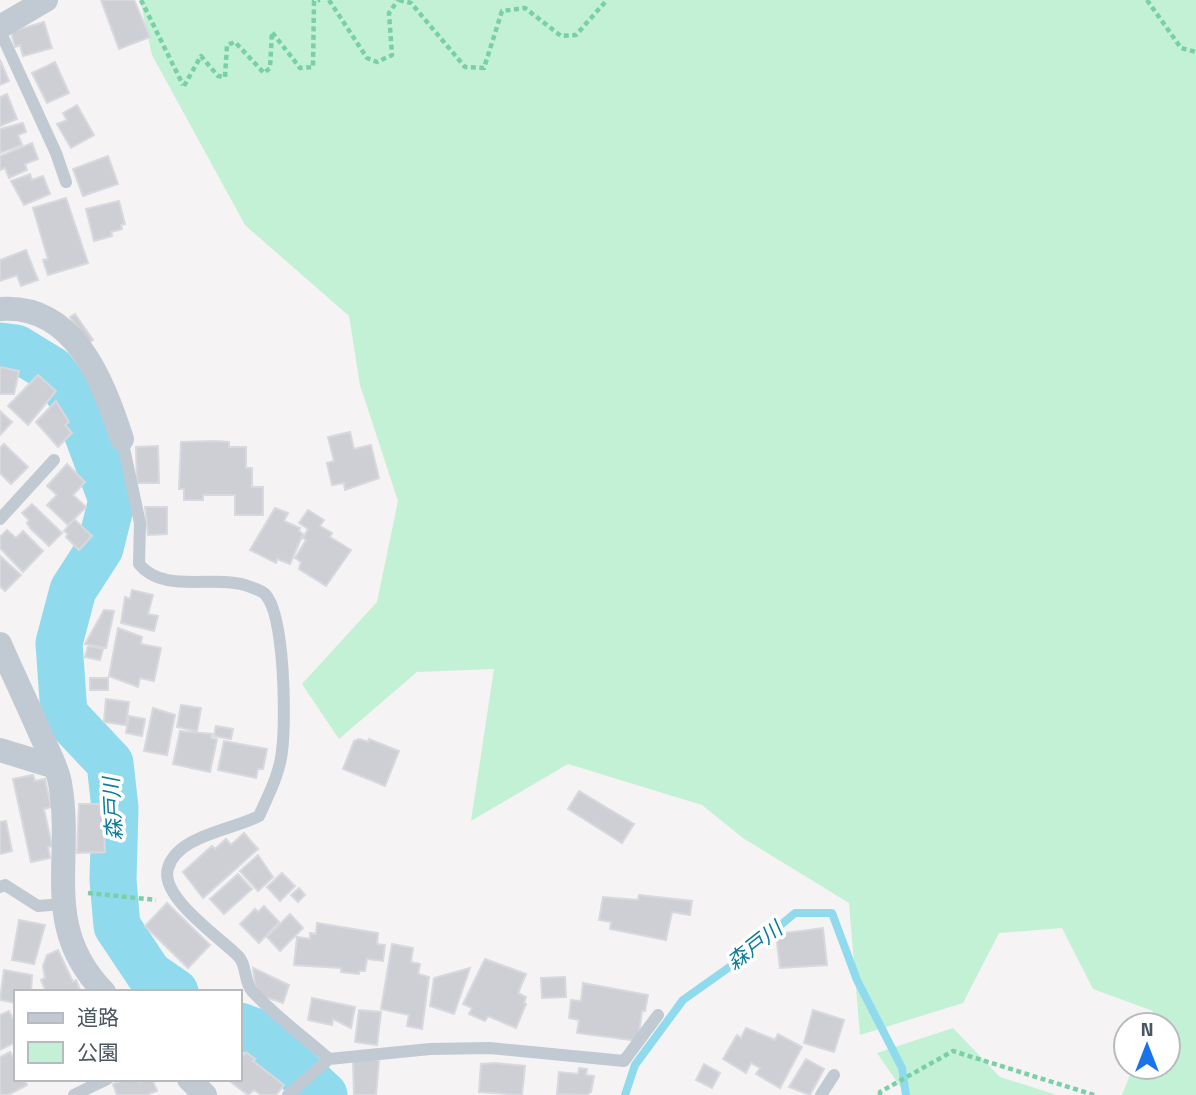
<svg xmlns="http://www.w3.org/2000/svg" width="1196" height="1095" font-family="'Titillium Web','Noto Sans JP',sans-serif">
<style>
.green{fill:#c3f1d5}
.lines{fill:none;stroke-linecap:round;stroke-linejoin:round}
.stream{stroke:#90daee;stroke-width:8}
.river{stroke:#90daee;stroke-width:47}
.building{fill:#cdcfd5;stroke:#d7d9de;stroke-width:2}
.path{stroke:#7ad0a6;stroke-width:4.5;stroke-dasharray:5 3.5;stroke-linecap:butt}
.lane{stroke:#c1cad2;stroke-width:12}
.street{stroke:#c1cad2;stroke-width:24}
.labels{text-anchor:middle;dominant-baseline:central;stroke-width:7;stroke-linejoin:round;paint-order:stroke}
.water-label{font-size:21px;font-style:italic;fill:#0c7c9b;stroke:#fff}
</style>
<rect width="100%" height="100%" fill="#f5f3f3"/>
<path class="green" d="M140,0H1196V1095H1122L1133,1067H1168V1025H1148L1153,1011L1093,989L1062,928L999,933L963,1003L860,1035L849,903L743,838L702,805L568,764L471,821L494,669L417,672L339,739L302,684L377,602L398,501L360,385L349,316L245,225L152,55Z
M953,1028L1000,1077L1057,1095H906L877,1053Z"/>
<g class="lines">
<path class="stream" d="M625,1095L635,1065L683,1000L738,961L795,913H832L857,980L902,1068L906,1095"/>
<path class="river" d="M0,346L16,348L52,370L76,403L112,500L100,548L73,590L59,643L64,714L110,763L115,808L113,880L117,926L149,974L175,992
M240,1026L256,1032L324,1095"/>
</g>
<path class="building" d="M101,0H134L150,37L119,49Z
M44,22L52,48L23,56L20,45L15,47L11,32Z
M0,60L9,81L0,85Z
M55,62L69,93L47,103L32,73Z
M7,94L17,119L0,126V97Z
M77,105L94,135L71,148L57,124L67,120L63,113Z
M23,123L26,132L18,135L22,145L0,153V129Z
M32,143L38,159L25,164L27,170L9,178L5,168L0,170V156Z
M108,156L118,184L83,196L73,169Z
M30,174L32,180L43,176L50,194L24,205L11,181Z
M66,198L88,263L48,275L43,260L48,259L33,208Z
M119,201L125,224L121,225L122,229L111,232L112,236L94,241L86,209Z
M26,250L38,280L21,286L17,275L0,281V260Z
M75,314L93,340L88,343L70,317Z
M0,367L19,371L14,394H0Z
M38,375L56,391L28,425L8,406Z
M56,401L69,422L65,425L72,433L58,447L36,422Z
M0,411L12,422L0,435Z
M350,432L354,449L371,445L379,478L345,490L344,483L332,485L327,463L334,461L328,437Z
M215,441L229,442V447H246V468H252V487H263V515H235V495H203V500H184V489H179L181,442Z
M4,444L28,467L11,484L0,473V448Z
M158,446L159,483H137L136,447Z
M67,464L85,482L73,495L86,507L68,525L47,505L57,495L47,486Z
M32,504L62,533L49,546L31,529L27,523L29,520L22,513Z
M145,507H167V534L148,535Z
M275,508L288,513L284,521L300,528L299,531L303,534L290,564L277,559L276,563L250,550Z
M308,510L324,520L320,526L332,533L330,537L351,550L326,586L299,569L301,562L295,558L306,540L303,538L308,529L299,523Z
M74,519L92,536L79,550L66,537L68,534L64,531Z
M7,530L16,538L23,531L43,551L23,572L0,548V537Z
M0,556L21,575L5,591L0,586Z
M132,590L153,595L148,614L158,616L154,631L121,623L125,597L130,599Z
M104,610L114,611L106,648L85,644Z
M118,628L142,637L141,644L161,648L154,681L140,678L138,687L109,676Z
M88,646L103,649L100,660L85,657Z
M90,678H108V690H90Z
M106,699L129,702L126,725L104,722Z
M181,705L201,708L197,731L177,727Z
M153,708L175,715L167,755L144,751Z
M129,716L145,719L142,736L126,733Z
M216,726L233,729L231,739L214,736Z
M180,731L212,734L211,738L217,739L210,772L173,764Z
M359,739L368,742L369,739L399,751L385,786L343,769L354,741Z
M224,741L267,749L263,769H258L256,778L218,770Z
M33,775L35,781L45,779L51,807L44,809L52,846L48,847L50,858L31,862L13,779Z
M579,791L634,824L622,843L568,809Z
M79,804H103L105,852L77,853Z
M6,821L12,851L0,854V822Z
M244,833L258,849L203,898L183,872L212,846L215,849L226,839L231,845Z
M258,855L273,877L258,891L240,871Z
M282,873L295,886L280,901L267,887Z
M238,874L252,889L224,914L210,899Z
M299,888L305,895L298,902L291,895Z
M639,895L692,901L690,915L672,912L666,940L610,929L611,922L599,920L603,897L638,900Z
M167,903L210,945L188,968L145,926Z
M264,906L279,922L259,943L240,924L255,909L258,912Z
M290,914L303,928L280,951L267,937Z
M19,920L45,925L34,964L12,960Z
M317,923L378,933L377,944L385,945L383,961L367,959L365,971H359V974L341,972V968L294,965L297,937L310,939V933L316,934Z
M823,928L827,965L780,968L776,934Z
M392,944L413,948L411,962L420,964L418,974L429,977L422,1029L407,1026L409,1015L381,1009Z
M58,950L73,982L76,980L81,992H46L41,980L45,978L43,966L47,955Z
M485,959L526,974L518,993L526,997L524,1003L526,1004L516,1028L488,1016L485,1021L469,1014L472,1008L463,1004Z
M253,968L289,985L283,1003L262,996L255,985Z
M470,968L454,1014L430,1006L434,978Z
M4,970L32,975L31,992H16V1003L0,1000Z
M565,977L566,997L542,998L541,978Z
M583,983L648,995L645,1011H642L638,1041L577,1033L579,1020L569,1018L571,1000L581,1001Z
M312,998L355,1007L351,1028L333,1019L332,1025L308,1020Z
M359,1010L381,1012L377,1045L355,1042Z
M813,1010L844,1020L834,1052L804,1043Z
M9,1011L16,1025V1042L0,1050V1015Z
M746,1028L775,1040L778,1034L802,1047L780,1088L756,1074L760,1068L751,1063L746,1073L723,1059L737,1035L741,1038Z
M10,1052L16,1062V1079H24L27,1085L8,1095H0V1057Z
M246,1052L255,1059L253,1061L284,1085L276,1095H261L254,1090L248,1095L227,1079H240V1060Z
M806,1059L824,1069L810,1095L789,1087Z
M353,1060H379L376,1095H354Z
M495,1063L525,1066L522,1095L479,1092L481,1064Z
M704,1064L720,1073L712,1088L696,1080Z
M579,1068L587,1069L586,1075L594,1076L591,1092L587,1095L557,1094L559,1072L578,1074Z
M126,1079L140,1082L152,1079L157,1091L146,1095H117L113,1084Z"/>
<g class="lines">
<path class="path" d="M141,0L183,85
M329,0L367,58L377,62L392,55L389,13L398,0
M399,0L411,3L465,67L484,68L502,11L525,8L561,36L576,35L607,0
M1147,0L1181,48L1196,52
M184,86L201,56L218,76L225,77L227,45L235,42L264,73L270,68L272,32L300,68L313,67L314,1L320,0
M88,893L156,900
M880,1095V1092L953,1051L1094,1095"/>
<path class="lane" d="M0,31L56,153L66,182
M122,439L140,523L139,564C163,594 212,575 245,585C250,587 261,590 265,594C285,615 286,721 282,751C280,773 268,796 259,816C233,830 178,835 168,868C159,897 221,938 239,957C247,966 244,982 252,991C275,1016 304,1037 329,1059
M0,519L54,460
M0,887L5,885L38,906L63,904
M74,1095L107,1079
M288,1095L329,1059L430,1049L490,1048L624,1061L658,1015
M821,1095L834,1075"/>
<path class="street" d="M0,27L46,0
M0,309C74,303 103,381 122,439
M0,644C13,674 27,703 40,733C47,749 57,766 60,783C74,862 40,926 104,992
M0,750L55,767
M189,1079L205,1095"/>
</g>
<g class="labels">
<g class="water-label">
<text transform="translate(112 809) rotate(-93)">森戸川</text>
<text transform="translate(754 945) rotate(-38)">森戸川</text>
</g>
</g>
<rect x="14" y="990" width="228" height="91" fill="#ffffff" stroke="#b7bbc0" stroke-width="2"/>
<rect x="28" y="1013" width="35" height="10" fill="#c1cad2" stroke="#b7bbc0" stroke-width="2"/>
<text x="77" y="1025" font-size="21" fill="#4a5661">道路</text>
<rect x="28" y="1042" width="35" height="21" fill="#c3f1d5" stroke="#b7bbc0" stroke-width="2"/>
<text x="77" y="1060" font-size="21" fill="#4a5661">公園</text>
<g transform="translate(1147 1046)"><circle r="33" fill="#ffffff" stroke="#b7bbc0" stroke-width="2"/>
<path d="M0-5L12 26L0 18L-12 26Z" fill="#1a73e8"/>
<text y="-10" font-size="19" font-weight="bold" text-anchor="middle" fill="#4a5661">N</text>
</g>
</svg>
